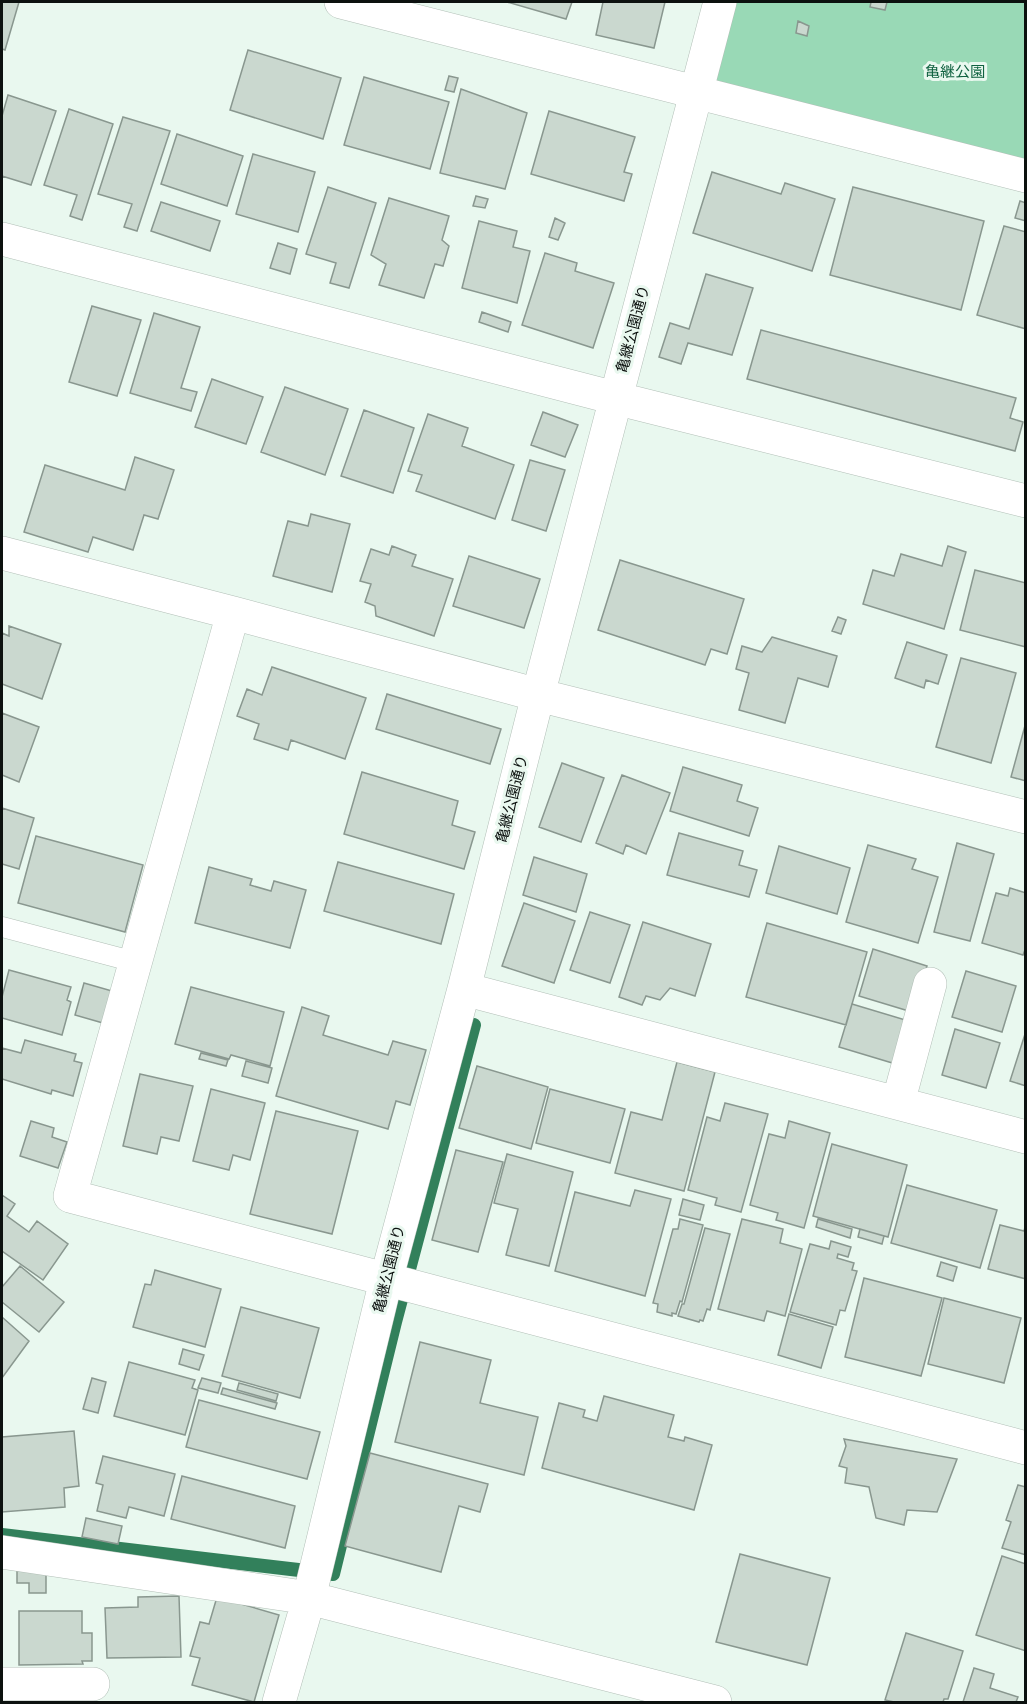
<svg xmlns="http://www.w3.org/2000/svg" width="1027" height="1704" font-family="Roboto,'Noto Sans JP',sans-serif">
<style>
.green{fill:#99d9b6}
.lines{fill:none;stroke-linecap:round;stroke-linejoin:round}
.stream{stroke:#32805b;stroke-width:14}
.building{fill:#cad8cf;stroke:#89978f;stroke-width:1.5}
.service-casing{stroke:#b2bfb7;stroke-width:21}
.minor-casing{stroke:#b2bfb7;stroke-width:34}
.service{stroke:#fff;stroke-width:20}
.minor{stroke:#fff;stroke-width:33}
.labels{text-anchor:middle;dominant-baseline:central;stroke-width:6;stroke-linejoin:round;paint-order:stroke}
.park-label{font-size:15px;fill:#116241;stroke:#e9f8ef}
.street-label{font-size:15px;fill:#0c110f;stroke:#e9f8ef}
</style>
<rect width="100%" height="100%" fill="#e9f8ef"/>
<path class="green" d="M733,2H1025V163L711,83Z"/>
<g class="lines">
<path class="stream" d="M2,1535L333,1574L395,1322L474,1025"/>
</g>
<path class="building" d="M2,2H19L5,50L2,49Z
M507,2H572L566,19Z
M603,2H665L654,48L596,35Z
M871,2H887L885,10L870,7Z
M798,21L809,26L807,36L796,33Z
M248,50L341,78L323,139L230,110Z
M449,76L458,78L454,92L445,90Z
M364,77L449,102L430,169L344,145Z
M461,89L527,113L505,189L440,173Z
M8,95L56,111L31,185L2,176V178V116Z
M69,109L113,124L82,220L70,216L77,195L44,185Z
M549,111L635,137L624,172L632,174L624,201L531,174Z
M123,117L170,131L137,231L124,227L132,204L98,194Z
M177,134L243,156L227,206L161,184Z
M253,154L315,172L298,232L236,214Z
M712,172L781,194L785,183L835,199L812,271L693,233Z
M328,187L376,203L349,288L330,283L336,263L306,254Z
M853,187L984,221L961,310L830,275Z
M476,196L488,199L485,208L473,206Z
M389,198L449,216L442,240L449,246L443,266L435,264L424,298L379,285L386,264L371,255Z
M1020,201L1026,203V221L1015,218Z
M161,202L220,221L210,251L151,231Z
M555,218L565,223L558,240L549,237Z
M479,221L517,231L513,247L530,251L517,303L462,288Z
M1004,226L1026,232V329L977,315Z
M278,243L297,249L290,274L270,268Z
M545,253L577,263L575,271L614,283L593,348L522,325Z
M706,274L753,288L732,355L688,343L681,364L659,357L670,323L689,329Z
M92,306L141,320L117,396L69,382Z
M482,312L511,322L508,332L479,322Z
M154,313L200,327L181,388L197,392L191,411L130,393Z
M761,330L1016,398L1010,418L1023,422L1015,451L747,379Z
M212,379L263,397L246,444L195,427Z
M285,387L348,409L325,475L261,452Z
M364,410L414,428L393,493L341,476Z
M543,412L578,425L565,457L531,445Z
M428,414L468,428L462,446L514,465L495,519L416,491L422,475L408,471Z
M135,457L174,470L158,519L144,515L133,550L93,537L88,552L24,532L45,465L125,490Z
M530,460L565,470L546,531L512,520Z
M311,514L350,524L332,592L273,576L288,521L308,526Z
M392,546L416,555L412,566L453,579L434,636L376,616L375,606L365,602L371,584L360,581L371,549L389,555Z
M948,546L966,552L944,629L863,604L873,570L894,576L901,554L942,566Z
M469,556L540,579L524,628L453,606Z
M620,560L744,599L727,654L711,649L705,665L598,630Z
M975,570L1026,583V647L960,630Z
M838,617L846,620L841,634L832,631Z
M9,626L61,644L42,699L2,684V633L9,636Z
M772,637L837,656L828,687L798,678L785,723L739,710L749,673L736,669L742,646L762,652Z
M907,642L947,655L938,684L926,680L924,688L895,678Z
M961,658L1016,673L991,763L936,747Z
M272,667L366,698L345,759L291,740L288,750L254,739L259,724L237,716L247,689L262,695Z
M387,694L501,729L490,764L376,729Z
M2,713L39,727L19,782L2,775Z
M1026,722V781L1011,777Z
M562,763L604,778L581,842L539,827Z
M683,767L742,785L737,801L758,808L749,836L670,811Z
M362,772L458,801L452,825L475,832L464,869L344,834Z
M622,775L670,793L646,854L626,845L623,854L596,843Z
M2,808L34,818L19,869L2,864Z
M679,833L743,851L739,865L757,870L749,897L667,875Z
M36,836L143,865L125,932L18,903Z
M957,843L994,854L970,941L934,932Z
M868,845L916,859L912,869L938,877L918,943L846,922Z
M779,846L850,868L837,914L766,893Z
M534,857L587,874L576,912L523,895Z
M338,862L454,894L441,944L324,911Z
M209,867L252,879L250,885L271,891L274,881L306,890L290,948L195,923Z
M1010,888L1026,893V947L1023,955L982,943L996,893L1008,896Z
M524,903L575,921L554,983L502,966Z
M590,912L630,925L610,983L570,970Z
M643,922L711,944L695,996L670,988L660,1000L646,996L642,1005L619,997Z
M767,923L867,952L846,1025L746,997Z
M873,949L927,966L912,1012L859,996Z
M9,970L71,987L67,1000L71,1002L62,1035L2,1018V997Z
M966,971L1016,986L1002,1032L952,1017Z
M84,983L112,991L103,1023L75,1015Z
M191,987L284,1012L270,1066L231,1055L229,1059L175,1044Z
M852,1004L912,1022L899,1065L839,1047Z
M302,1007L329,1016L323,1035L388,1055L393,1041L426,1050L410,1105L396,1101L388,1129L276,1096Z
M955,1029L1000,1043L986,1088L942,1075Z
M1026,1031V1086L1010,1081Z
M25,1040L76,1054L74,1061L82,1063L73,1096L52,1090L51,1094L2,1079V1048L21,1053Z
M201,1053L228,1060L226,1066L199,1059Z
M246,1061L272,1068L268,1083L242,1076Z
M677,1062L715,1072L684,1191L615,1173L631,1112L662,1120Z
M477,1066L548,1087L531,1149L459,1128Z
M140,1074L193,1086L179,1141L161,1137L157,1154L123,1146Z
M211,1089L265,1103L250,1160L233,1155L229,1170L193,1161Z
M550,1089L625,1109L610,1163L536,1143Z
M725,1103L768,1114L741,1212L715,1205L717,1198L688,1190L707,1117L720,1121Z
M276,1111L358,1131L332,1234L250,1214Z
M31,1121L54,1128L52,1137L67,1142L58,1168L20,1156Z
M789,1121L830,1133L804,1228L776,1220L778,1213L750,1205L769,1134L785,1138Z
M832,1144L907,1165L888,1237L813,1216Z
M456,1150L503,1162L478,1252L432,1240Z
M507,1154L573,1172L549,1266L506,1255L518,1209L494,1203Z
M907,1185L997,1210L980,1268L891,1243Z
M635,1190L671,1199L645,1296L555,1271L575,1192L630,1206Z
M2,1195L15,1204L7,1216L29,1232L37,1221L68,1244L43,1280L2,1251Z
M683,1199L704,1205L700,1220L679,1215Z
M680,1219L703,1225L682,1302L680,1301L676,1314L672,1313V1316L657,1312L658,1304L653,1303L673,1229H678Z
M742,1219L783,1229L780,1243L802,1249L785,1316L767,1311L764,1321L718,1309Z
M818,1219L852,1229L850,1238L816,1227Z
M1026,1224V1279L988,1269L1000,1225L1024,1231Z
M705,1228L730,1234L710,1310L707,1309L703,1321L700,1320L699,1322L678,1316L682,1304H684Z
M860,1229L884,1236L882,1244L858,1237Z
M831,1241L851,1247L848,1257L838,1254L837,1258L854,1263L852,1270L857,1271L845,1311L840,1310L836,1325L790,1312L810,1244L829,1249Z
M941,1262L957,1267L953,1281L937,1276Z
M20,1266L64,1302L39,1332L2,1302V1287Z
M155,1270L221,1289L205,1347L133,1327L145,1284L151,1285Z
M864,1278L942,1298L921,1376L845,1357Z
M944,1298L1021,1318L1004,1383L928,1364Z
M241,1307L319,1328L300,1398L222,1376Z
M789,1314L833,1327L821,1368L778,1355Z
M2,1317L29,1341L2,1378Z
M420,1342L491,1360L480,1403L538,1417L524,1475L395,1442Z
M183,1349L204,1355L199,1370L179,1364Z
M129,1362L195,1380L192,1388L198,1390L185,1435L114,1416Z
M92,1378L106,1382L98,1413L83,1409Z
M202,1378L221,1383L218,1393L198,1388Z
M239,1383L278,1394L276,1401L237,1390Z
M223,1388L277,1403L275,1409L221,1394Z
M604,1396L674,1415L668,1437L684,1441L685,1437L712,1445L694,1510L542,1468L559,1403L585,1410L583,1417L597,1421Z
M199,1400L320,1432L307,1479L186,1447Z
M74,1431L79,1486L64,1488L65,1507L2,1512V1437Z
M844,1439L957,1459L937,1512L907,1510L904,1525L876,1518L869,1487L845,1483L847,1468L839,1466L846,1446Z
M370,1453L488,1484L480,1512L459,1506L441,1572L345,1546Z
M103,1456L175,1474L164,1516L129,1507L126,1518L97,1511L103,1485L96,1483Z
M182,1476L295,1506L285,1548L171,1519Z
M1018,1485L1026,1487V1555L1002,1548L1011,1522L1006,1520Z
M86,1518L122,1526L118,1544L82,1537Z
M740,1554L830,1578L807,1665L716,1642Z
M1002,1556L1026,1564V1651L976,1635Z
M17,1571H46V1593H29V1583H17Z
M179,1596L181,1657L107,1658L105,1608L138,1607V1597Z
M217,1597L279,1615L254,1702L192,1685L200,1658L190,1656L200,1622L209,1624Z
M19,1611H82V1633H92V1661H82L83,1664L19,1665Z
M906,1633L963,1651L948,1699H944L943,1702H894L885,1700Z
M974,1668L994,1674L990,1688L1018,1697L1016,1702H963Z"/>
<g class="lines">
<defs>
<path id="service" d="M2,927L135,962"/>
<path id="minor" d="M341,2L1026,176
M2,239L615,398L1026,501
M2,553L233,613
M1026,817L538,695L233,613L70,1196L1026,1448
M464,989L1026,1137
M898,1103L930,984
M2,1552L309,1598L715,1702
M2,1684H93
M279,1702L309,1598L386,1280L464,989L538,695L720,2"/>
</defs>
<use href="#service" class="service-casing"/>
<use href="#minor" class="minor-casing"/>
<use href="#service" class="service"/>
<use href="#minor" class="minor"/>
</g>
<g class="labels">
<g class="park-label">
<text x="955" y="72">亀継公園</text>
</g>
<g class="street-label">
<text transform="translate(633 329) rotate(-75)">亀継公園通り</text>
<text transform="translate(512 799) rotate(-76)">亀継公園通り</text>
<text transform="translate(389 1269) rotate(-76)">亀継公園通り</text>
</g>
</g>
<rect width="1027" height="1704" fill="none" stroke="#0c110f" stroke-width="6"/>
</svg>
